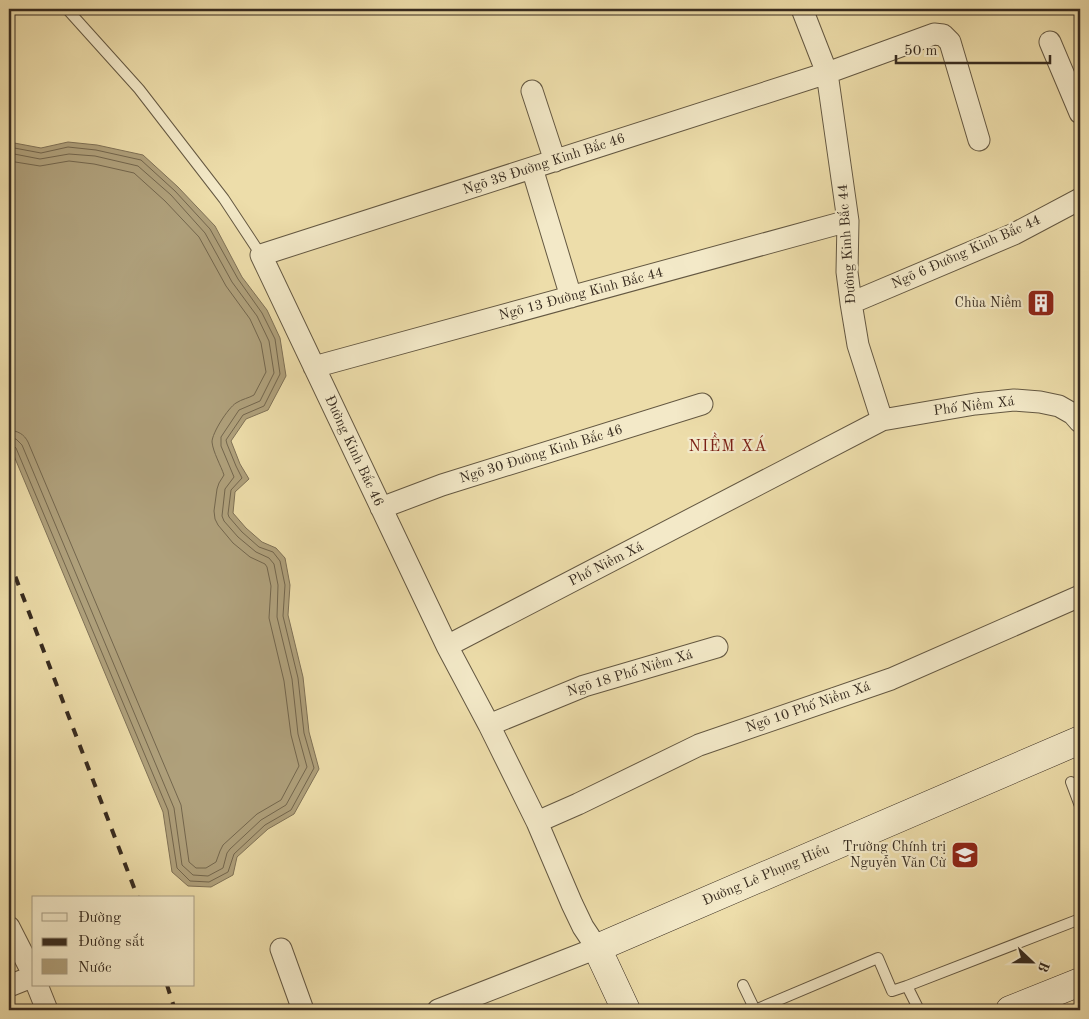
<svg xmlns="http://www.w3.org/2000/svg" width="1089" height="1019" font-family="'Old Standard TT',serif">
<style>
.water{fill:#afa07b;stroke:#7f7156}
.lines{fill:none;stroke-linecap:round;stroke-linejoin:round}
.shore{stroke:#73664d;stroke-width:1}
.lane-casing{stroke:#645842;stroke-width:12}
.street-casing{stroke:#645842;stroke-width:23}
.secondary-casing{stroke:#372b1f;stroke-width:29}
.lane{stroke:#f3e9c8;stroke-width:10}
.street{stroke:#f3e9c8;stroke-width:21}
.secondary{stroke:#f3e9c8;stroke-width:28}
.rail{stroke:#372b1f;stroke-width:4;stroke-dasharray:9 9;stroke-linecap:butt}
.labels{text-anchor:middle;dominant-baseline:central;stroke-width:4.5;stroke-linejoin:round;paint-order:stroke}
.street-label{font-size:14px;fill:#372b1f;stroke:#f3e9c8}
.poi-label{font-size:14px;fill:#372b1f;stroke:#f3e9c8;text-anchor:end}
.quarter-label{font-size:16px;letter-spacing:1px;fill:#7a1f14;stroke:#f3e9c8}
</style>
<rect width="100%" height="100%" fill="#edddaa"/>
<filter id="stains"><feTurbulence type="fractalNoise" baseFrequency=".004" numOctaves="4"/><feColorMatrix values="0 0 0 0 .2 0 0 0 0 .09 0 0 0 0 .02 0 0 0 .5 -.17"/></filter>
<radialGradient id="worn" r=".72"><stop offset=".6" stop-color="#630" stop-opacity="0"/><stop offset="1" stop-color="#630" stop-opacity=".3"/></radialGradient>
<path class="water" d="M9,142L41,148L68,142L97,145L143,155L178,187L215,226L242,277L267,310L280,338L286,376L268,410L246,419L231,441L240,464L249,479L235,492L233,513L246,528L262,542L276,548L285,558L290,585L288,615L303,677L309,732L319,769L294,814L268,829L237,857L233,875L211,887L188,886L172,872L163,812L9,444Z"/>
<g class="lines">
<path class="shore" d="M9,147L41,153L68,147L96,150L141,160L175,191L210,229L238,279L262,313L275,339L280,374L264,406L243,415L226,440L227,444L236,466L242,478L231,490L228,514L229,517L242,532L259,547L273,552L280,561L285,585L283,616L298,678L304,733L314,768L291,810L265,825L234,854L228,872L209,882L190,881L177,868L168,810L16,448L13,445L9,444
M9,153L40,159L69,154L95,156L138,166L171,195L205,233L232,282L257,316L269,341L274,373L260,401L239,410L221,437V446L234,477L225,489L222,516L224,521L238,537L256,552L269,558L274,564L278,585L277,617L292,679L298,734L307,767L286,805L261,820L230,849L227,853L223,868L208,876L193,875L182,865L174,808L22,445L16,439L9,438
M9,161L40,166L69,161L94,164L134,173L165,201L199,237L226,286L250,319L261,343L266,372L254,395C249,398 242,399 236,403C228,408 212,433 212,442C213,452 221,466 224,475L219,483L217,489L214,511L215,519L218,525L233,543L250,557L265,564L267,567L271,586L269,618L284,681L291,735L299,766L281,800L257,814L223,845L220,851L216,862L206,868H196L189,862L181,805L28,442C24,434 18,431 9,430"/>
<defs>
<path id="lane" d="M67,9L139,89L224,199L261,255
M1071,782L1080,806
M743,985L755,1010
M755,1010L878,958L892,991L907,986
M919,1010L907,986L1080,919"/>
<path id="street" d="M802,9L827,73L848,221L847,272L851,303L858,345L882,420
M1050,42L1080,113
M532,91L555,161
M532,168L571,297
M851,303L1014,234L1080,199
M314,367L848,221
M381,508L442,485L702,404
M447,646L261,255L827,73L934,34L943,35L950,42L979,140
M489,725L584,686L717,647
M537,822L578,804L699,745L891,679L1080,596
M9,927L34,976L9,986
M281,949L303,1010
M37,985L47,1010
M438,1010L597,948L583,927L572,904L537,822L489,725L447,646L882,420L975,404L1014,400L1040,402L1059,406L1073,414L1080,422"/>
<path id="secondary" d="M626,1010L597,948L1080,740
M1010,1010L1080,982"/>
</defs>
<use href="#lane" class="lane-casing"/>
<use href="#street" class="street-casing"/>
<use href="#secondary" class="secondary-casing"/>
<use href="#lane" class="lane"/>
<use href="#street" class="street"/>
<use href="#secondary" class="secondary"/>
<path class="rail" d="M9,560L138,898
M167,985L175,1010"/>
</g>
<defs>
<symbol id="building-square" viewBox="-11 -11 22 22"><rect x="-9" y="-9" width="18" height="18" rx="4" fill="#8f2418" stroke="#f3e9c8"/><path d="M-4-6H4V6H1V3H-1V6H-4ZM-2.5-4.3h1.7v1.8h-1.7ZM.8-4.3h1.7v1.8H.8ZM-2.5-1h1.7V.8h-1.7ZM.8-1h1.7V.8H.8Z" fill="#fff"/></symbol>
<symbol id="university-square" viewBox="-11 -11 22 22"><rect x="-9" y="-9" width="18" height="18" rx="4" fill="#8f2418" stroke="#f3e9c8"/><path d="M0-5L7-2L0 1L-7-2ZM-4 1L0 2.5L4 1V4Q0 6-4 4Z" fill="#fff"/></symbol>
</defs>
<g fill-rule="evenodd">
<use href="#building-square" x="1025" y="287" width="32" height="32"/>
<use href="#university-square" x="949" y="839" width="32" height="32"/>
</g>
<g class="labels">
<g class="street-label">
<text transform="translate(544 164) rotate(-18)">Ngõ 38 Đường Kinh Bắc 46</text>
<text transform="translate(847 244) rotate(-94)">Đường Kinh Bắc 44</text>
<text transform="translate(966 252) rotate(-24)">Ngõ 6 Đường Kinh Bắc 44</text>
<text transform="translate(581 294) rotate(-15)">Ngõ 13 Đường Kinh Bắc 44</text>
<text transform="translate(974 406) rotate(-7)">Phố Niềm Xá</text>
<text transform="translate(354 451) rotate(65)">Đường Kinh Bắc 46</text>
<text transform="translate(541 454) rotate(-17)">Ngõ 30 Đường Kinh Bắc 46</text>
<text transform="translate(606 564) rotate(-27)">Phố Niềm Xá</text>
<text transform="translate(630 673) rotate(-17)">Ngõ 18 Phố Niềm Xá</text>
<text transform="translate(808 707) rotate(-19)">Ngõ 10 Phố Niềm Xá</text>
<text transform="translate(766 875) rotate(-23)">Đường Lê Phụng Hiểu</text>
</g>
<g class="poi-label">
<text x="1022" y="303">Chùa Niềm</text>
<text x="946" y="847">Trường Chính trị<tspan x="946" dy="16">Nguyễn Văn Cừ</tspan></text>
</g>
<g class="quarter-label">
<text x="728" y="447">NIỀM XÁ</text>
</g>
</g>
<rect width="1089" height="1019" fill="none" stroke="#edddaa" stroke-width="30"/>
<rect x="10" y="10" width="1069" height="999" fill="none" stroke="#372b1f" stroke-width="2.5"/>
<rect x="15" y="15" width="1059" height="989" fill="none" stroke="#372b1f"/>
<rect x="32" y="896" width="162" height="90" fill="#f3e9c8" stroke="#a89d84"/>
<rect x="42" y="913" width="25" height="8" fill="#f3e9c8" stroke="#a89d84"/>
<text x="78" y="922" font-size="15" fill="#372b1f">Đường</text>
<rect x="42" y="938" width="25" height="8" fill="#372b1f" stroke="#a89d84"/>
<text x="78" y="946" font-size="15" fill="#372b1f">Đường sắt</text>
<rect x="42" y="959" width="25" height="15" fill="#afa07b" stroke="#a89d84"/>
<text x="78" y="972" font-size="15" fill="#372b1f">Nước</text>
<g transform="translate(1032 962) rotate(112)" stroke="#f3e9c8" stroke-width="4" paint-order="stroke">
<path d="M0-4L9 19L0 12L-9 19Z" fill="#372b1f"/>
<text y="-8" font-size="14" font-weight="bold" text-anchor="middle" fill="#372b1f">B</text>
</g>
<path d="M896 55v8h154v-8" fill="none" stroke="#372b1f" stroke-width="2.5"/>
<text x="904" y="55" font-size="15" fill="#372b1f" stroke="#f3e9c8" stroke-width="4" paint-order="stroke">50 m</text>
<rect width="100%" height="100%" filter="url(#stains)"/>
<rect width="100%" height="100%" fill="url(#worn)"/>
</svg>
